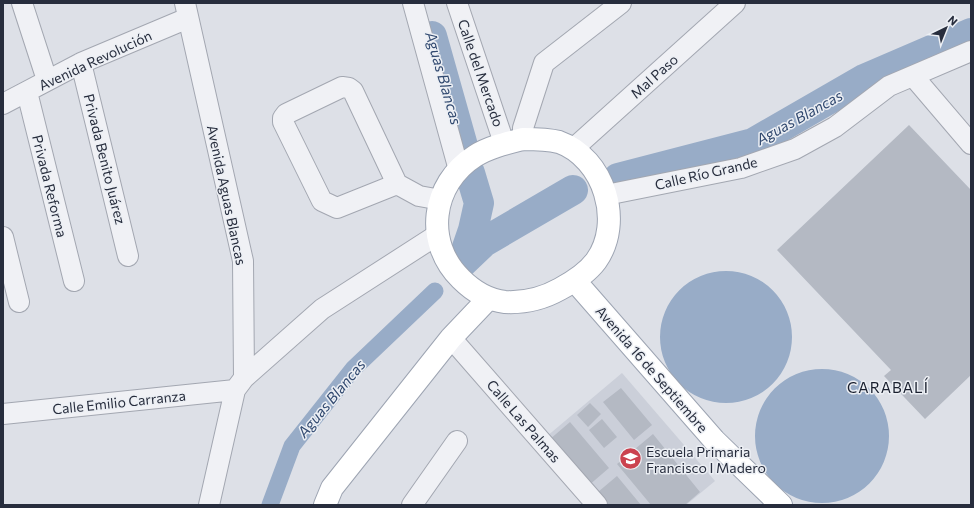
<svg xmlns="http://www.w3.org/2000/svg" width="974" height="508" font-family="Commissioner,sans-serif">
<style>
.built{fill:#cbcfd9}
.water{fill:#98acc7}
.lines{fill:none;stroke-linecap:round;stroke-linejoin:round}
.canal{stroke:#98acc7;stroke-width:17}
.river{stroke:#98acc7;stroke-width:30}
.building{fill:#b4b9c3}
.minor-casing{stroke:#a3a7b1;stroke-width:22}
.major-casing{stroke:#9da4b2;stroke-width:24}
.minor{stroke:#f0f1f5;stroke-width:20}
.major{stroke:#fff;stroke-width:22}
.labels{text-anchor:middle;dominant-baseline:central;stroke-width:3;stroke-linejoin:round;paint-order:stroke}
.street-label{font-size:14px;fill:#272d3d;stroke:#eceff4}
.poi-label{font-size:14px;fill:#272d3d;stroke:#eceff4;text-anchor:start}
.water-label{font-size:15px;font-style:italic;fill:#324a70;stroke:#eceff4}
.neighbourhood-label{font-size:15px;letter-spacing:1px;fill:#191f2e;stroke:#eceff4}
</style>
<rect width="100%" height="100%" fill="#dde0e7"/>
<path class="built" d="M622,373L715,481L686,505H604L546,437Z"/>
<path class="water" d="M660 337a66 66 0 1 1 132 0a66 66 0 1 1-132 0Z
M755 436a67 67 0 1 1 134 0a67 67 0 1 1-134 0Z"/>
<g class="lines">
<path class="canal" d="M270,505L292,446L353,369L435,291"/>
<path class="river" d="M432,36L465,153
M618,178L753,143L864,79L971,33
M462,262L473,230L479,203L470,173
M461,264L484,242L573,190"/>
</g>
<path class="building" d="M909,125L971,190V375L925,419L884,376L891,370L777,250Z
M621,388L652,425L634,440L603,402Z
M590,403L601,414L588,427L577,415Z
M602,419L617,437L604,448L589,430Z
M570,422L609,468L588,486L549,440Z
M653,434L700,492L685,505H651L617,464Z
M617,476L641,505H609L598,492Z"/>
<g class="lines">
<defs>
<path id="minor" d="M22,3L47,80
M185,3L243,261L244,378
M413,3L459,170
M457,3L504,143
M81,63L128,256
M913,76L971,144
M27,92L74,281
M3,104L81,63L188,18
M523,139V128L544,63L621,3
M573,149L735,3
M397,184L337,208L322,201L283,122V118L286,114L342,87L349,88L353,91L397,184L419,196L441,200
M606,195L741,168L795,149L835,127L889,86L971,51
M3,237L19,302
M451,338L597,505
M3,414L235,390
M209,505L235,390L244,378L322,309L437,235
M412,505L457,441"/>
<path id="major" d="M523,139C535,139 547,139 559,142C604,158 624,222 596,261C587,273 573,282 560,289C544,298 524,303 505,302C487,300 473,291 461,279C424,243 431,184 475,156C489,147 507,143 523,139Z
M575,281L714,440L781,505
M325,505L332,488L451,338L489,298"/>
</defs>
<use href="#minor" class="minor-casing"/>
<use href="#major" class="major-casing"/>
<use href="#minor" class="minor"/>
<use href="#major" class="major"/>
</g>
<defs>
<symbol id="school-disc" viewBox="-11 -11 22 22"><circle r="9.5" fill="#cb424f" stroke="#eceff4"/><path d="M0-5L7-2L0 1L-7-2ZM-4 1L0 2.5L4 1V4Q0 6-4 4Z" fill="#fff"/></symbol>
</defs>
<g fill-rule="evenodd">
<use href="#school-disc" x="618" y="446" width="25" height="25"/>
</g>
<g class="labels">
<g class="street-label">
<text transform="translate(95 60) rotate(-25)">Avenida Revolución</text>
<text transform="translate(481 73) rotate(71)">Calle del Mercado</text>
<text transform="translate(654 76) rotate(-42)">Mal Paso</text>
<text transform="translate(105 159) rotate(76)">Privada Benito Juárez</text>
<text transform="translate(706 173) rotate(-13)">Calle Río Grande</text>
<text transform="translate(50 186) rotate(76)">Privada Reforma</text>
<text transform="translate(227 195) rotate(78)">Avenida Aguas Blancas</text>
<text transform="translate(652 369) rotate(49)">Avenida 16 de Septiembre</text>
<text transform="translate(119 402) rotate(-6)">Calle Emilio Carranza</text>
<text transform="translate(524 421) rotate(49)">Calle Las Palmas</text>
</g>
<g class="poi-label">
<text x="646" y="451">Escuela Primaria<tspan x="646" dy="16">Francisco I Madero</tspan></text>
</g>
<g class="water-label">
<text transform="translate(444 78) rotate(74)">Aguas Blancas</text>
<text transform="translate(799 117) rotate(-29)">Aguas Blancas</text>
<text transform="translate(331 398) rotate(-50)">Aguas Blancas</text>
</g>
<g class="neighbourhood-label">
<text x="888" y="387">CARABALÍ</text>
</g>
</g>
<rect width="974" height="508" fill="none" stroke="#272d3d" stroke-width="8"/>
<g transform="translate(946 28) rotate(43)" stroke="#eceff4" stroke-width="3" paint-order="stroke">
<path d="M0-3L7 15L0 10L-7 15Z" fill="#272d3d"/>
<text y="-6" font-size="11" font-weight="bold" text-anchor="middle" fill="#272d3d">N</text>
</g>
</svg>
